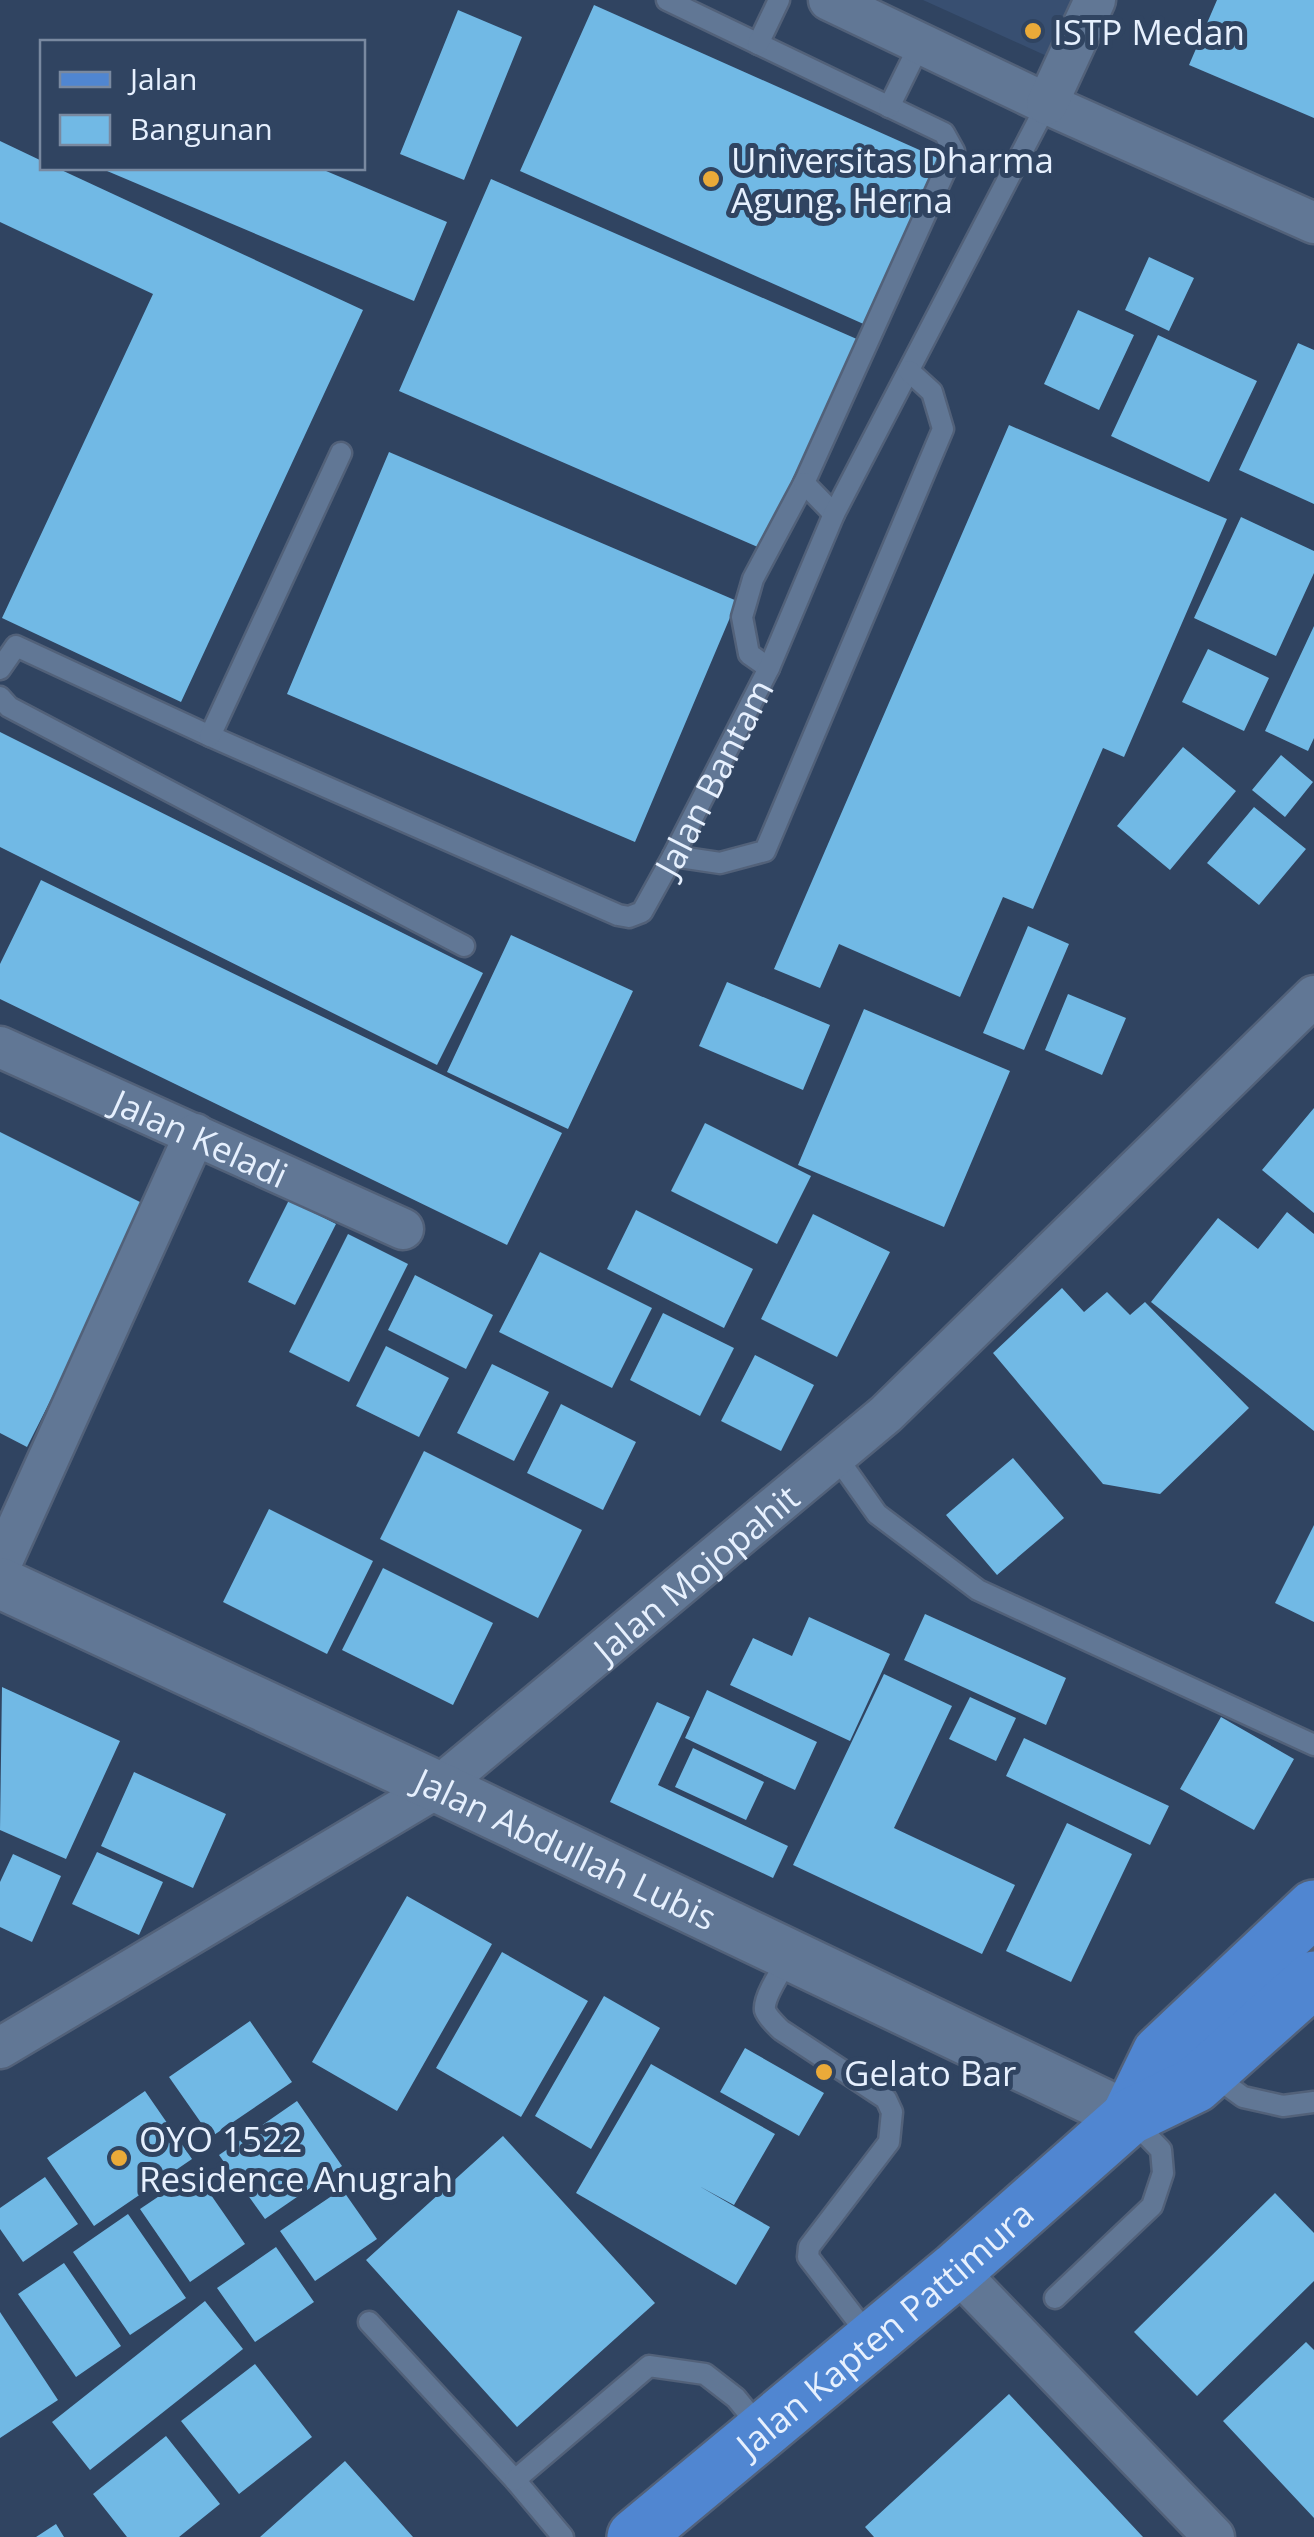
<svg xmlns="http://www.w3.org/2000/svg" width="1314" height="2537" font-family="'Open Sans',sans-serif">
<style>
.built{fill:#384f71}
.building{fill:#71b9e5}
.lines{fill:none;stroke-linecap:round;stroke-linejoin:round}
.service-casing{stroke:#526179;stroke-width:25}
.minor-casing{stroke:#526179;stroke-width:45}
.tertiary-casing{stroke:#526179;stroke-width:55}
.primary-casing{stroke:#526179;stroke-width:60}
.service{stroke:#617795;stroke-width:20}
.minor{stroke:#617795;stroke-width:40}
.tertiary{stroke:#617795;stroke-width:50}
.primary{stroke:#5086d1;stroke-width:55}
.poi-dot{fill:#eaaa39;stroke:#304461;stroke-width:4}
.labels{text-anchor:middle;dominant-baseline:central;stroke-width:10;stroke-linejoin:round;paint-order:stroke}
.poi-label{font-size:35px;fill:#e6f0fe;stroke:#304461;text-anchor:start}
.street-label{font-size:35px;fill:#e6f0fe;stroke:#304461}
</style>
<rect width="100%" height="100%" fill="#304461"/>
<path class="built" d="M923,0H1088L1060,62Z"/>
<path class="building" d="M1217,0H1314V118L1189,65Z
M594,5L942,160L868,326L520,171Z
M458,10L522,37L464,180L400,154Z
M0,141L42,161V168H57L363,310L181,702L2,618L153,294L0,222Z
M100,168H319L447,222L414,301Z
M491,179L859,340L767,551L399,391Z
M1149,257L1194,278L1169,331L1125,310Z
M1078,310L1134,335L1099,410L1044,384Z
M1158,335L1257,381L1209,482L1111,436Z
M1298,343L1314,350V504L1239,470Z
M1009,425L1227,519L1124,757L1103,748L1033,909L1003,897L960,997L839,944L820,988L774,969Z
M389,452L737,601L635,842L287,694Z
M1241,517L1314,551V573L1276,656L1194,618Z
M1314,626V738L1308,751L1265,731Z
M1208,649L1269,678L1244,731L1182,702Z
M0,732L483,973L437,1065L0,847Z
M1183,747L1236,791L1170,870L1117,826Z
M1281,755L1313,782L1285,817L1252,790Z
M1254,807L1306,849L1259,905L1207,863Z
M41,880L562,1133L507,1245L0,999V964Z
M1028,926L1069,944L1024,1050L983,1033Z
M511,935L633,991L568,1129L447,1072Z
M727,982L830,1025L803,1090L699,1046Z
M1068,994L1126,1018L1102,1075L1045,1050Z
M864,1009L1010,1071L944,1227L798,1165Z
M1314,1108V1213L1262,1170Z
M705,1123L811,1176L777,1244L671,1191Z
M0,1132L148,1206L27,1447L0,1433Z
M289,1200L336,1224L295,1305L248,1282Z
M636,1210L753,1269L724,1328L607,1269Z
M1287,1212L1314,1234V1431L1151,1302L1218,1218L1258,1249Z
M813,1214L890,1252L837,1357L761,1319Z
M348,1234L408,1264L349,1382L289,1352Z
M540,1252L652,1308L612,1388L499,1332Z
M415,1275L493,1315L466,1369L388,1330Z
M1062,1288L1084,1312L1107,1292L1130,1315L1145,1302L1249,1408L1160,1494L1103,1484L993,1353Z
M663,1313L734,1348L700,1416L630,1380Z
M386,1346L449,1378L419,1437L356,1406Z
M755,1355L814,1385L781,1451L721,1421Z
M492,1364L549,1392L514,1461L457,1433Z
M561,1404L636,1442L603,1510L527,1473Z
M424,1451L582,1530L538,1618L380,1539Z
M1013,1458L1064,1518L997,1575L946,1515Z
M269,1509L373,1561L327,1654L223,1602Z
M1314,1525V1622L1275,1603Z
M383,1568L493,1623L453,1705L342,1650Z
M925,1614L1066,1678L1046,1725L904,1660Z
M809,1617L890,1654L850,1741L730,1685L753,1638L792,1656Z
M884,1674L952,1706L894,1828L1015,1885L982,1954L793,1865Z
M2,1687L120,1741L66,1859L0,1830Z
M707,1690L817,1742L795,1790L685,1738Z
M970,1697L1016,1718L996,1761L949,1739Z
M657,1702L690,1717L658,1785L788,1846L773,1878L610,1802Z
M1221,1717L1294,1759L1254,1830L1180,1789Z
M1024,1738L1169,1806L1150,1845L1006,1776Z
M693,1748L764,1782L746,1820L675,1787Z
M134,1772L226,1814L193,1888L101,1846Z
M1067,1823L1132,1854L1071,1982L1006,1951Z
M97,1852L163,1882L139,1935L72,1904Z
M13,1854L61,1876L32,1942L0,1927V1882Z
M407,1896L492,1944L397,2111L312,2062Z
M502,1952L588,2001L521,2117L436,2068Z
M604,1996L660,2028L591,2149L535,2116Z
M250,2021L292,2082L211,2137L169,2077Z
M745,2048L824,2093L799,2136L720,2092Z
M651,2064L775,2134L734,2205L699,2186L770,2227L736,2285L576,2193Z
M145,2091L192,2159L94,2226L47,2158Z
M297,2101L342,2166L265,2219L219,2155Z
M503,2136L655,2303L517,2427L366,2260Z
M195,2172L245,2244L190,2282L140,2209Z
M45,2177L78,2224L23,2262L0,2229V2208Z
M342,2189L377,2239L315,2281L280,2231Z
M1275,2193L1314,2233V2281L1197,2396L1134,2332Z
M128,2214L186,2298L130,2335L73,2252Z
M276,2247L314,2302L255,2342L217,2288Z
M64,2263L121,2346L76,2377L18,2294Z
M205,2301L243,2349L90,2470L52,2422Z
M0,2312L58,2400L0,2438Z
M1306,2342L1314,2350V2518L1223,2421Z
M255,2364L312,2437L239,2494L181,2421Z
M1009,2394L1143,2537H874L865,2527Z
M166,2436L220,2504L179,2537H127L93,2494Z
M345,2461L413,2537H260Z
M56,2524L64,2537H36Z"/>
<g class="lines">
<defs>
<g id="service">
<path d="M667,0L944,133L954,151L804,483L753,579L742,617L749,654L769,668"/>
<path d="M758,44L779,0"/>
<path d="M889,107L920,44"/>
<path d="M804,483L834,514"/>
<path id="s1" d="M0,669L16,646L210,736L618,915L629,917L642,912L673,856L769,668L834,514L1047,104"/>
<path d="M0,697L9,707L464,946"/>
<path d="M210,736L341,453"/>
<path d="M673,856L720,863L765,851L943,429L932,392L909,371"/>
<path d="M836,1456L877,1514L978,1590L1314,1745"/>
<path d="M790,1956C783,1968 763,1997 765,2010C767,2017 776,2025 781,2030L886,2099L892,2112L889,2142L809,2247L808,2257L872,2340"/>
<path d="M1210,2073L1243,2097L1283,2106L1314,2102"/>
<path d="M1055,2298L1152,2206L1163,2173L1161,2150L1132,2120"/>
<path d="M369,2322L515,2480L563,2537"/>
<path d="M515,2480L649,2366L705,2374L736,2398L762,2430"/>
</g>
<g id="minor">
<path d="M829,0L1047,104L1314,223"/>
<path d="M1047,104L1095,0"/>
<path id="s2" d="M0,1047L403,1229"/>
<path d="M0,1566L195,1134"/>
<path id="s3" d="M0,2048L438,1787L886,1414L1314,996"/>
<path d="M956,2270L1214,2537"/>
</g>
<g id="tertiary">
<path id="s4" d="M0,1583L438,1787L1129,2117"/>
</g>
<g id="primary">
<path d="M1129,2117L1160,2053L1314,1908"/>
<path id="s5" d="M635,2537L956,2270L1129,2117L1195,2085L1314,1979"/>
</g>
</defs>
<use href="#service" class="service-casing"/>
<use href="#minor" class="minor-casing"/>
<use href="#tertiary" class="tertiary-casing"/>
<use href="#primary" class="primary-casing"/>
<use href="#service" class="service"/>
<use href="#minor" class="minor"/>
<use href="#tertiary" class="tertiary"/>
<use href="#primary" class="primary"/>
</g>
<g class="poi-dot">
<circle cx="1033" cy="31" r="10"/>
<circle cx="711" cy="179" r="10"/>
<circle cx="824" cy="2072" r="10"/>
<circle cx="119" cy="2158" r="10"/>
</g>
<g class="labels">
<g class="poi-label">
<text x="1053" y="31">ISTP Medan</text>
<text x="731" y="159">Universitas Dharma<tspan x="731" dy="40">Agung. Herna</tspan></text>
<text x="844" y="2072">Gelato Bar</text>
<text x="139" y="2138">OYO 1522<tspan x="139" dy="40">Residence Anugrah</tspan></text>
</g>
<g class="street-label">
<text stroke="none"><textPath href="#s1" startOffset="865">Jalan Bantam</textPath></text>
<text stroke="none"><textPath href="#s2" startOffset="220">Jalan Keladi</textPath></text>
<text stroke="none"><textPath href="#s3" startOffset="845">Jalan Mojopahit</textPath></text>
<text stroke="none"><textPath href="#s4" startOffset="625">Jalan Abdullah Lubis</textPath></text>
<text stroke="none"><textPath href="#s5" startOffset="325">Jalan Kapten Pattimura</textPath></text>
</g>
</g>
<rect x="40" y="40" width="325" height="130" fill="#304461" stroke="#7989a0" stroke-width="2.5"/>
<rect x="60" y="72" width="50" height="15" fill="#5086d1" stroke="#7989a0" stroke-width="2.5"/>
<text x="130" y="90" font-size="30" fill="#e6f0fe">Jalan</text>
<rect x="60" y="115" width="50" height="30" fill="#71b9e5" stroke="#7989a0" stroke-width="2.5"/>
<text x="130" y="140" font-size="30" fill="#e6f0fe">Bangunan</text>
</svg>
